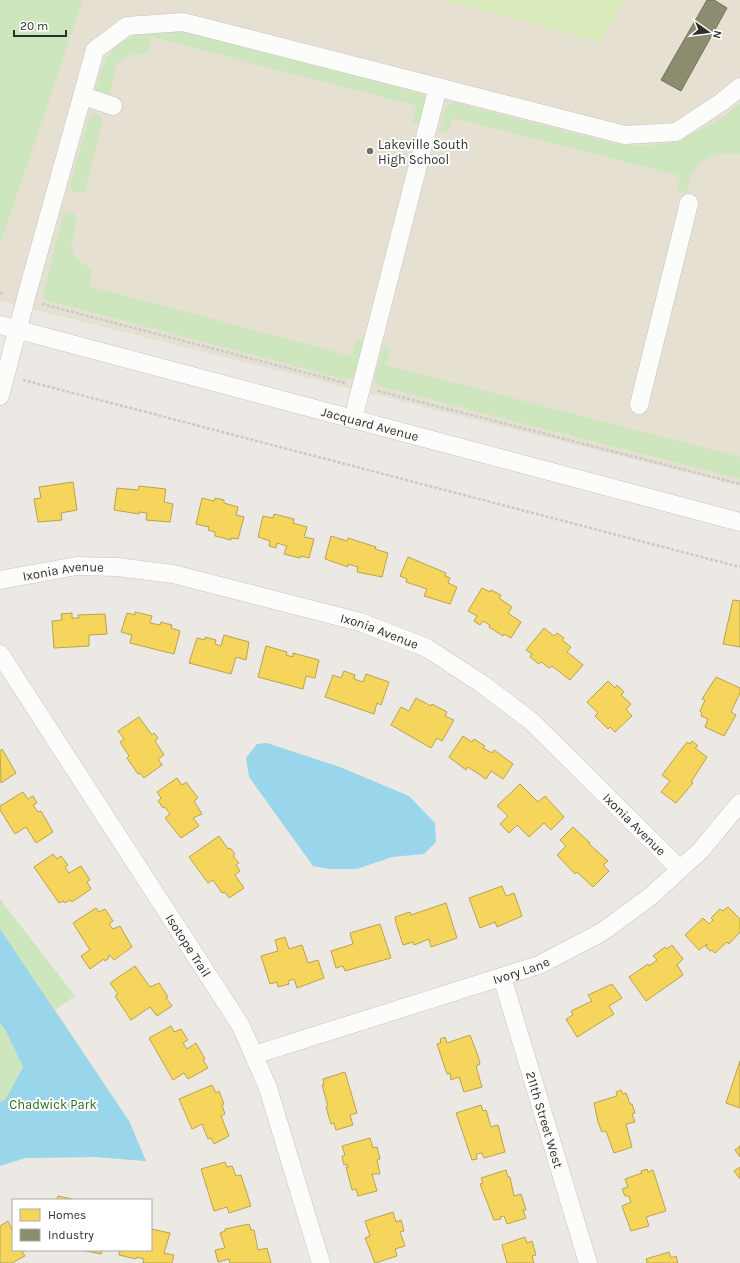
<svg xmlns="http://www.w3.org/2000/svg" width="740" height="1263" font-family="Karla,sans-serif">
<style>
.education{fill:#e6e0d3}
.green{fill:#cee6be}
.pitch{fill:#d9eabb}
.water{fill:#99d6ec}
.homes{fill:#f6d55c;stroke:#baa34e}
.industry{fill:#8c8c6e;stroke:#70705b}
.lines{fill:none;stroke-linecap:round;stroke-linejoin:round}
.minor-casing{stroke:#c5c4c5;stroke-width:19}
.path{stroke:#c9c9c8;stroke-width:2.5;stroke-dasharray:3 2;stroke-linecap:butt}
.minor{stroke:#fcfcfb;stroke-width:18}
.poi-dot{fill:#706f6e;stroke:#fff;stroke-width:1.5}
.labels{text-anchor:middle;dominant-baseline:central;stroke-width:4;stroke-linejoin:round;paint-order:stroke}
.poi-label{font-size:13px;fill:#2e2e2e;stroke:#fff;text-anchor:start}
.street-label{font-size:13px;fill:#2e2e2e;stroke:#fff}
.park-label{font-size:13px;fill:#2c6e1b;stroke:#fff}
</style>
<rect width="100%" height="100%" fill="#ece8e4"/>
<path class="education" d="M0,0H740V486L0,301Z"/>
<path class="green" d="M0,0H83L0,244Z
M148,29H181L423,94L426,98L420,124L412,122L416,106L152,37L147,53L131,55L118,62L109,96L95,92C98,78 104,60 113,49C119,42 140,34 148,29Z
M453,102L617,144L644,146L668,143L695,133L720,119L740,103V154L723,153L707,158L697,166L691,175L686,193L677,191L680,176L453,118L448,133L439,130L446,106Z
M94,113L100,115L103,121L85,190L79,193L72,191L70,186L89,117Z
M68,212L75,214L77,220L71,245L73,252L77,259L92,270L89,286L351,356L356,340L363,342L354,378L348,380L49,301L43,297L63,214Z
M383,347L391,349L386,365L740,457V479L382,387L375,383V375Z
M0,899L75,996L55,1010L129,1121L146,1161L95,1157L25,1158L0,1166Z"/>
<path class="pitch" d="M441,0H624L601,42Z"/>
<path class="water" d="M267,743L340,767L409,796L435,823L436,842L424,854L392,857L357,869H330L313,866L249,777L246,758L257,744Z
M0,929L129,1121L146,1161L95,1157L25,1158L0,1166V1102L6,1099L23,1067L6,1031L0,1023Z"/>
<path class="homes" d="M73,482L77,510L61,513L62,520L38,522L34,499L41,498L39,487Z
M139,486L166,489L164,502L173,504L170,522L146,520L147,513L139,512V514L114,510L117,488L138,490Z
M202,498L214,501L215,498L224,500V503L238,507L236,515L244,517L238,539L231,538V540L215,536V532L208,530L209,527L196,524Z
M274,514L294,519L293,523L307,527L304,537L314,539L309,558L301,556L300,558L284,554L287,546L277,543L276,548L269,546L270,541L258,537L263,516L273,518Z
M331,536L347,541L348,538L376,547L375,549L388,553L382,577L357,572L358,567L348,564V567L325,559Z
M408,557L446,573L445,576L450,578L448,583L457,587L450,604L424,596L427,589L406,582L407,579L400,576Z
M482,588L490,592L491,590L501,595L499,598L512,607L508,613L521,622L511,638L504,634L503,636L489,627L490,625L483,621L480,625L474,621L477,616L468,611Z
M733,600L740,601V647L723,644Z
M135,612L152,616L150,623L160,625L161,622L172,625L171,628L180,631L174,654L130,643L132,635L121,632L127,613L135,615Z
M72,613V618H79L78,615L105,614L107,634L89,635V646L54,648L52,621L62,620L61,614Z
M544,628L554,636L557,633L564,638L562,640L571,647L567,652L583,665L570,680L552,666L549,668L541,662L539,664L530,657L532,654L526,650Z
M224,635L249,642L246,660L236,657L231,674L189,663L197,638L205,640V637L216,640L215,644L221,646Z
M266,646L287,652L286,655L293,657V653L319,660L315,678L306,676L303,689L258,677Z
M344,671L355,675L354,679L363,682L366,674L389,682L381,705L377,703L374,714L325,697L333,675L341,678Z
M716,677L740,688V693L731,712L736,715L724,736L705,727L708,719L701,716L702,713L700,711L705,700L702,699Z
M608,681L615,688L617,685L624,692L621,695L631,704L626,709L632,716L615,732L610,727L608,729L595,716L598,713L587,702Z
M416,698L431,706L432,704L447,712L445,716L454,720L442,741L437,738L431,748L391,725L401,707L409,711Z
M139,717L152,735L154,733L158,738L155,741L164,755L158,759L162,765L144,778L140,773L138,774L127,758L129,756L120,742L124,739L118,731Z
M463,736L472,742L474,739L485,746L483,748L492,753L494,750L513,764L503,779L491,771L486,779L468,767L466,770L449,757Z
M692,741L698,746L695,748L707,757L691,782L693,783L676,803L661,792L670,781L662,775L687,742L690,744Z
M2,749L16,773L1,783L0,751Z
M177,778L182,785L186,782L198,798L194,801L202,814L193,818L199,826L181,838L165,818L170,814L165,807L163,808L158,801L161,798L157,792Z
M520,784L538,802L545,796L564,817L551,830L544,823L529,837L517,825L509,833L500,824L508,816L497,806Z
M23,792L28,799L33,796L37,803L33,805L38,812L41,811L53,832L36,843L26,827L15,834L0,810V806Z
M573,827L590,843L589,844L608,861L603,865L609,871L593,887L577,872L575,874L557,855L566,846L560,840Z
M219,836L228,849L230,848L235,854L233,856L239,863L236,865L240,871L235,875L244,888L229,898L225,892L222,893L213,880L208,883L189,857Z
M53,854L57,859L61,856L68,865L65,867L69,873L81,866L90,880L87,882L91,889L72,902L70,900L65,903L63,901L59,903L34,867Z
M502,886L506,896L514,893L522,916L497,927L495,922L480,928L469,898Z
M446,903L457,938L431,947L429,939L414,945L413,942L403,945L396,923L395,917L410,912L411,915Z
M728,907L740,919V932L729,944L727,942L715,953L712,950L710,951L706,947L707,944L699,950L685,935L703,918L709,924L713,920L711,918L720,909L723,911Z
M96,908L99,912L105,909L113,921L109,924L113,929L120,926L132,947L114,960L110,955L108,956L109,958L105,961L104,959L90,969L81,956L90,950L73,923Z
M380,924L391,958L345,971L343,966L336,968L331,951L353,944L350,933Z
M285,937L289,949L302,945L308,963L318,960L324,978L297,988L294,979L288,981L289,984L278,987L277,982L270,984L261,956L278,951L275,940Z
M672,945L683,959L676,966H678L683,975L646,1001L629,977L648,964L649,966L657,960L653,956L665,947L667,949Z
M135,966L150,987L159,983L168,997L166,998L172,1006L157,1016L150,1007L131,1020L115,996L118,994L110,983Z
M612,984L622,998L609,1006L614,1014L577,1037L566,1019L573,1015L571,1011L592,1001L588,995Z
M171,1026L174,1032L181,1029L188,1040L183,1043L187,1049L196,1043L205,1059L203,1060L208,1068L188,1079L184,1073L173,1080L149,1038Z
M470,1035L478,1056L480,1064L476,1066L482,1087L464,1092L459,1077L451,1080L450,1073L447,1074L437,1044L441,1043L440,1039L445,1037L447,1043Z
M740,1061V1108L726,1103Z
M345,1072L357,1113L350,1115L353,1125L336,1130L334,1123L331,1124L326,1107L328,1106L322,1085H324L323,1079Z
M212,1085L216,1093L219,1091L224,1104L222,1105L225,1114L221,1116L229,1136L214,1144L211,1138L208,1139L202,1124L192,1129L179,1099Z
M621,1090L623,1094L626,1093L630,1104H632L635,1113L632,1114L635,1122L626,1124L632,1147L614,1153L606,1131L602,1132L598,1122L594,1103L617,1096L616,1092Z
M481,1105L483,1111L486,1110L491,1127L498,1125L505,1152L484,1158L482,1153L476,1154L477,1159L472,1160L456,1113Z
M370,1138L373,1148L377,1147L380,1159L377,1160L380,1174H372L377,1191L358,1196L356,1189L352,1190L346,1167H348L347,1164L344,1165L342,1156L345,1155L342,1146Z
M740,1146V1157L735,1150Z
M225,1162L227,1167L232,1166L236,1176L241,1175L251,1206L229,1213L227,1207L214,1211L201,1169Z
M740,1167V1179L734,1171Z
M647,1169L648,1172L653,1170L666,1211L646,1217L649,1226L631,1231L622,1206L631,1202L629,1196H625L622,1189L628,1187L625,1179L642,1173L641,1171Z
M506,1170L508,1177H510L514,1196L521,1194L526,1210H523L526,1218L507,1224L504,1216L500,1217L501,1219L494,1220L480,1184L483,1183L481,1178Z
M58,1196L72,1199L57,1200Z
M393,1212L396,1222L401,1220L404,1231L400,1232L405,1246L395,1249L397,1256L375,1263L365,1238L370,1236L365,1221Z
M8,1221L13,1232V1250H25L22,1252L25,1256L12,1263H0V1226Z
M249,1224L251,1230H254L258,1250L267,1248L271,1263H230L229,1259L218,1262L215,1250L225,1248L220,1233L225,1231V1229Z
M151,1229L170,1233L164,1253L174,1255L172,1263H143L144,1259L137,1257L136,1259L119,1255L120,1250H151Z
M525,1237L527,1243L532,1241L536,1255L532,1256L534,1263H507L502,1245Z
M81,1250H102L101,1254Z
M669,1252L671,1258L676,1256L678,1263H647L646,1259Z"/>
<path class="industry" d="M707,0H714L727,8L681,91L661,80Z"/>
<g class="lines">
<defs>
<g id="minor">
<path d="M83,96L113,106"/>
<path id="s1" d="M0,325L740,522"/>
<path d="M0,396L27,294L95,50L127,26L183,22L625,135L676,132L723,101L740,87"/>
<path d="M639,405L689,203"/>
<path d="M353,419L438,87"/>
<path id="s2" d="M0,580L77,566L117,567L173,574L360,622L427,648L482,684L531,721L680,869"/>
<path id="s3" d="M0,654L241,1026L268,1088L321,1263"/>
<path id="s4" d="M502,977L588,1263"/>
<path id="s5" d="M254,1055L539,965L602,932L651,896L701,850L740,803"/>
</g>
</defs>
<use href="#minor" class="minor-casing"/>
<path class="path" d="M0,293L4,294
M42,304L345,383
M23,380L740,567
M378,391L740,484"/>
<use href="#minor" class="minor"/>
</g>
<circle class="poi-dot" cx="370" cy="151" r="4"/>
<g class="labels">
<g class="poi-label">
<text x="378" y="144">Lakeville South<tspan x="378" dy="15">High School</tspan></text>
</g>
<g class="street-label">
<text stroke="none"><textPath href="#s1" startOffset="383">Jacquard Avenue</textPath></text>
<text stroke="none"><textPath href="#s2" startOffset="64">Ixonia Avenue</textPath></text>
<text stroke="none"><textPath href="#s2" startOffset="389">Ixonia Avenue</textPath></text>
<text stroke="none"><textPath href="#s2" startOffset="713">Ixonia Avenue</textPath></text>
<text stroke="none"><textPath href="#s3" startOffset="347">Isotope Trail</textPath></text>
<text stroke="none"><textPath href="#s5" startOffset="280">Ivory Lane</textPath></text>
<text stroke="none"><textPath href="#s4" startOffset="149">211th Street West</textPath></text>
</g>
<g class="park-label">
<text x="53" y="1104">Chadwick Park</text>
</g>
</g>
<rect x="12" y="1199" width="140" height="52" fill="#ffffff" stroke="#ababab"/>
<rect x="20" y="1209" width="20" height="12" fill="#f6d55c" stroke="#ababab"/>
<text x="48" y="1219" font-size="12" fill="#2e2e2e">Homes</text>
<rect x="20" y="1229" width="20" height="12" fill="#8c8c6e" stroke="#ababab"/>
<text x="48" y="1239" font-size="12" fill="#2e2e2e">Industry</text>
<g transform="translate(708 32) rotate(104)" stroke="#ffffff" stroke-width="3" paint-order="stroke">
<path d="M0-3L7 15L0 10L-7 15Z" fill="#2e2e2e"/>
<text y="-6" font-size="11" font-weight="bold" text-anchor="middle" fill="#2e2e2e">N</text>
</g>
<path d="M14 30v6h52v-6" fill="none" stroke="#2e2e2e" stroke-width="2"/>
<text x="20" y="30" font-size="12" fill="#2e2e2e" stroke="#ffffff" stroke-width="3" paint-order="stroke">20 m</text>
</svg>
